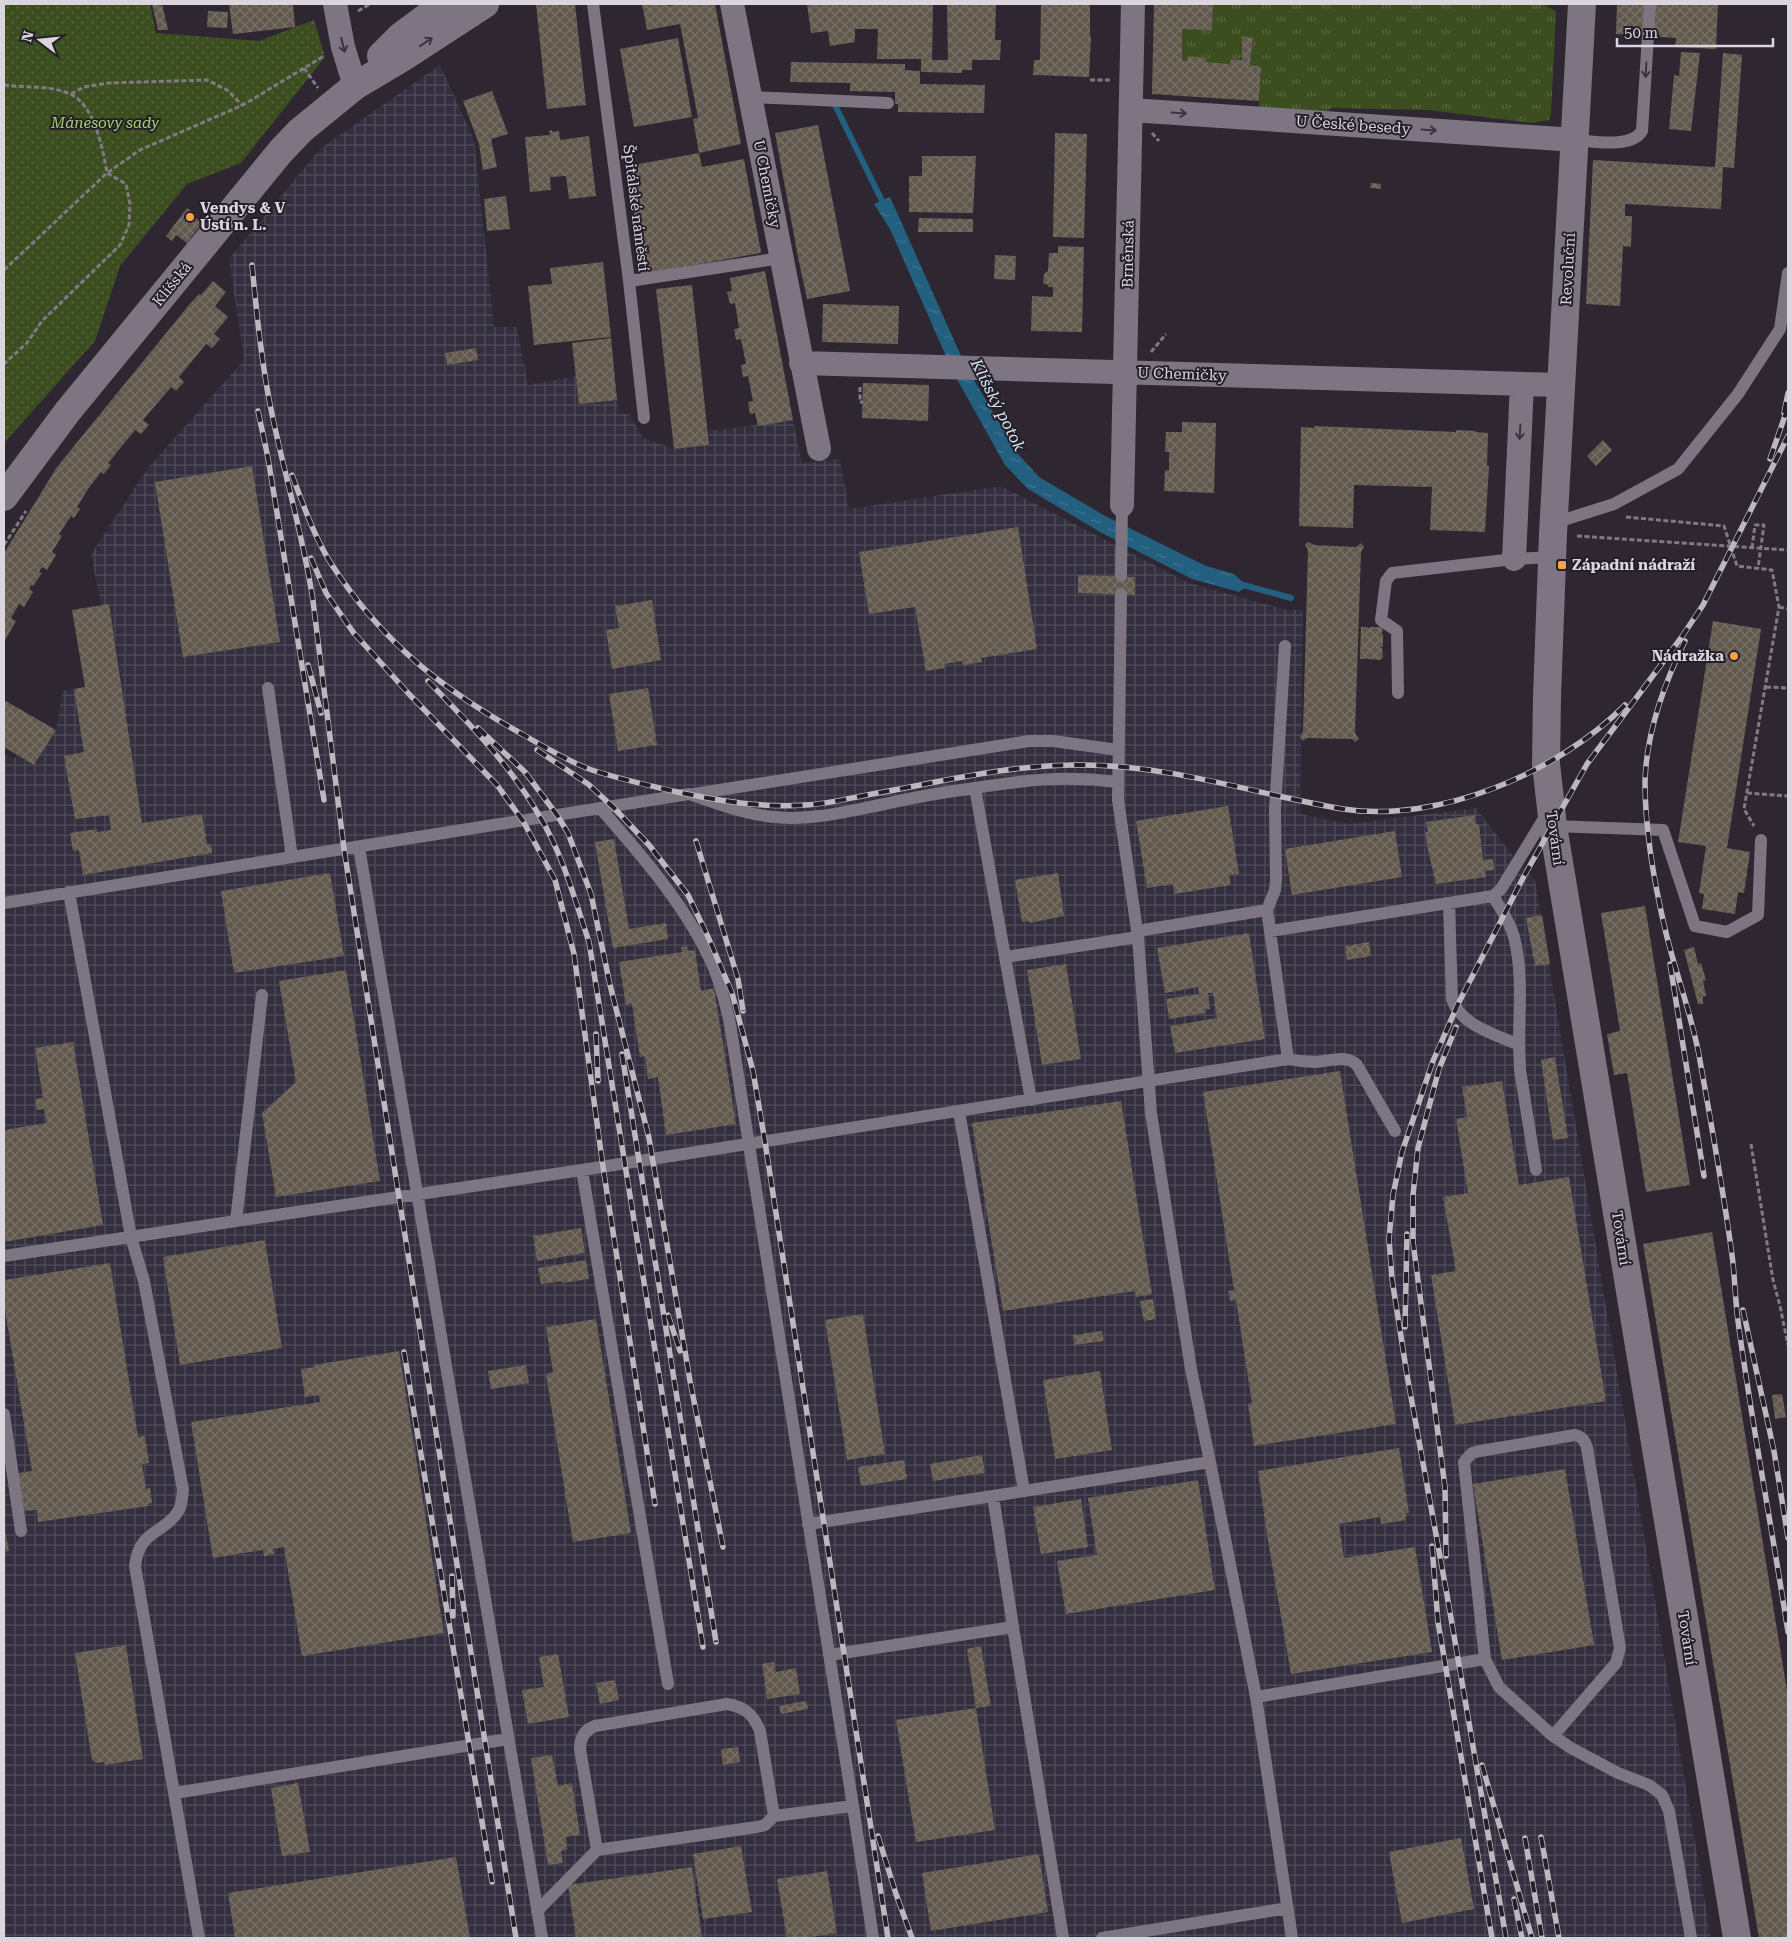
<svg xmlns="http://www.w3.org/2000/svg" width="1792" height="1942" font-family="'Roboto Serif',serif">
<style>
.industrial{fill:url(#industrial-grid)}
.grass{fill:url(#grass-tufts)}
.park{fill:url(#park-dots)}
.water{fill:url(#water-ripples)}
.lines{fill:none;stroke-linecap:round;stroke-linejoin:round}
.stream{stroke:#235f7f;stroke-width:6}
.building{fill:url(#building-cross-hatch)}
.path{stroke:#807a83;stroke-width:3;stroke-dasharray:5 2.5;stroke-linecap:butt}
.lane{stroke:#7d7581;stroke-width:12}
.street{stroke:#7d7581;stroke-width:24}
.secondary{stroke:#7d7581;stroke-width:28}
.rail-casing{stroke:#bdb8c0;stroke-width:5.5}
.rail{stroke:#241e28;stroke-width:4;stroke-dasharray:11;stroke-linecap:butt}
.oneway{stroke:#3a343e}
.poi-dot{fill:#f6a247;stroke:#241e28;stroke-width:2}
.labels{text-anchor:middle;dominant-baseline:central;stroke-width:4;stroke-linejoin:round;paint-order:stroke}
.park-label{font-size:15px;font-style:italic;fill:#a9d071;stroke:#241e28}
.street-label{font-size:15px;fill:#dbd6dd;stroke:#241e28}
.poi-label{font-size:15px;font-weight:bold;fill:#dbd6dd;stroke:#241e28;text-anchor:start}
.water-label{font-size:16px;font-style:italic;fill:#d4e7f3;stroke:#241e28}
</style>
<defs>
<pattern id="industrial-grid" width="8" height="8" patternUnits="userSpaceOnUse" patternTransform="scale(1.25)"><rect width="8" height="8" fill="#332f3f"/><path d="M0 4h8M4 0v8" fill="none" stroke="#504c5a"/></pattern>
<pattern id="grass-tufts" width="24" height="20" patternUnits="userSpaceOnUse" patternTransform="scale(1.25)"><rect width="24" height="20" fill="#3c4e20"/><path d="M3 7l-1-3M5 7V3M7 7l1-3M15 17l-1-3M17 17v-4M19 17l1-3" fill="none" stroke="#586740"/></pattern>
<pattern id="park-dots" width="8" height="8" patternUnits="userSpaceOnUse" patternTransform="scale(1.25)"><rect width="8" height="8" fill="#3c4e20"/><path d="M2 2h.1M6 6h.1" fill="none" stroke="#586740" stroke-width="1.8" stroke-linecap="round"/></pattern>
<pattern id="water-ripples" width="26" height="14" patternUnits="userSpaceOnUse" patternTransform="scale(1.25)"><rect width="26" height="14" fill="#235f7f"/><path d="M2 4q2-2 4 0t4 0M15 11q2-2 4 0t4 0" fill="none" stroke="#427591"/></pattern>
<pattern id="building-cross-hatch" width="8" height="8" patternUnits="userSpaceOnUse" patternTransform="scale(1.25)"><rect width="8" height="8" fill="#62594e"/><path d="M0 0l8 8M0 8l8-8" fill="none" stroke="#787067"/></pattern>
</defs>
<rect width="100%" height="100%" fill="#2e2732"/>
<path class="industrial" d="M440,65L474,140L494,327H517L528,385L576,376L579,404L617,400L619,413L629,414L643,438L674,449L709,445L708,431L793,420L802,463L840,459L849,509L1001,486L1189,583L1288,610H1303L1300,814L1348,824L1476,808L1517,861L1535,880L1711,1938H4V754L14,759L17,755L34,765L56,730L63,691L122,681L109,605L101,606L91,554L148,468L244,360L229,259L320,149Z"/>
<path class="grass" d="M1189,4H1543L1556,11L1551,114L1549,120L1531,123L1429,110L1331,108L1326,113L1259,108L1261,68L1250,65L1253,38L1242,37V59H1231L1230,64L1206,62V58L1188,57L1187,61L1182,60V29H1212L1213,5Z"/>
<path class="park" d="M4,4H150L156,33L259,41L314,20L325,57L241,163L187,184L120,266L95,341L4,443Z"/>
<path class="water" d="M890,197L965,365L1018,454L1039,477L1107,517L1206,566L1234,574L1247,586L1239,592L1192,579L1100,532L1028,489L1005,465L953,372L890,229L874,204Z"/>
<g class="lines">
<path class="stream" d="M835,105L885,207
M1240,584L1291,598"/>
</g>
<path class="building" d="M152,4H162L168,30H158Z
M229,4H293L295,27L233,34Z
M536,4H575L586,105L547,109Z
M642,4H668V6L682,4H715L741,144L699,153L702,167L744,159L761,252L760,253L641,275L628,166L699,153L693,119L698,118L680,24L647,30Z
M807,4H933L932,60H948L947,4H996L995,40H1001L1000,60H972V70H962V73L921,72V59H877L878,29H855V42L830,46L828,31L811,33Z
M1041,4H1090V36H1091L1089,77L1033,75L1034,60H1040Z
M1154,4L1213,5L1212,30L1182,29V60L1187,61L1188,56L1206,58V62L1230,64L1231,59L1242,60V36L1253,38L1250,65L1261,67L1259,101L1152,94Z
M1617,4H1718L1716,49L1675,47L1676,38L1616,34Z
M208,11L228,12L227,28L207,27Z
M678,38L692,117L634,127L620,49Z
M1681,52L1700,53L1691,131L1669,129L1674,75L1679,76Z
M1723,53L1742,55L1734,168L1723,167L1721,209L1625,204V216H1632L1631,247L1623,246L1620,306L1586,304L1593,160L1715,167Z
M791,62L905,64V70L920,71V84L985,85L984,113L898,112V104H895V92L850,91V83L790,82Z
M492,91L508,134L491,139L497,167L483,170L479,144L463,101Z
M818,125L850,291L807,299L798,257L775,133Z
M552,130V132L559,131L560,140L589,136L596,196L569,199L566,176L550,177L551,190L530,192L525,137L550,135L549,131Z
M1055,133L1087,134L1084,238L1053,237Z
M922,156H976L973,213L909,212V176H922Z
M1371,183L1381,184V189L1370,188Z
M506,196L510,229L487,231L484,199Z
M187,208L196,215L195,217L202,223L187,243L176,235L172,241L166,236Z
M919,218L973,219V232H918Z
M1058,246L1084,247L1082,332L1031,331L1032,296L1053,297V287H1048V285L1043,283L1044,274L1048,271L1049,253H1058Z
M995,255L1016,256L1015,280L994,279Z
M603,262L611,337L534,345L528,286L552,284L550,268Z
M765,271L793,420L758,426L755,413L750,414L748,402L753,401L748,376L743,377L741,365L746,364L741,339L736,340L734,329L739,328L735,303L730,304L727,292L732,291L730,278Z
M213,281L226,292L215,306L228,317L214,334L220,339L212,348L206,344L179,377L184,382L176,391L171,387L143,420L149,425L141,434L135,430L108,463L111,465L104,474L101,472L88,489L77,507L80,509L74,518L71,516L59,534L62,536L52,552L56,555L47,570L42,567L39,572L42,573L33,586L31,585L29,589L33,592L24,607L19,604L11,618L16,621L4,642V553L57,467L189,305L199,294L201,295Z
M692,285L709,445L674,449L656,289Z
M823,304L899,306L898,344L822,342Z
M611,338L617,400L579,404L572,343Z
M476,348L478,360L447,365L445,353Z
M863,383L929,385L928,421L862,418Z
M1182,422L1216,423L1214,493L1164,491L1165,470L1169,471V452H1165L1166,432H1182Z
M1314,426L1456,432V430L1476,431L1475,432L1488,433L1487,466H1489L1485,532L1430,530L1432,487L1354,485L1353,528L1299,526L1301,427L1314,428Z
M1603,440L1612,450L1596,466L1587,456Z
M252,466L280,642L183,657L155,482Z
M1018,527L1037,649L981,658L982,662L963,665L962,661L944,664L945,668L926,671L915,607L869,614L859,552Z
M1308,542L1315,545L1356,547L1361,543L1364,547L1361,552L1355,733L1359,739L1355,742L1352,739L1307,738L1303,741L1300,737L1303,732L1308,550L1305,545Z
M1078,575L1135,577V595L1078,593Z
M652,600L661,660L612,669L606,630L619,628L615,606Z
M109,604L142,823L202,814L207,844H211L212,853L83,875L79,850L73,851L70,833L97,829V832L111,830L109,815L75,819L64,756L84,752L74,689L85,687L72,610Z
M1713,621L1761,629L1727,848L1750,852L1744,893L1738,892L1735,914L1702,909L1704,894L1699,893L1706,846L1678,842Z
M1361,627H1367L1369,629V627H1381L1383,630L1381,634H1383V646L1380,648H1382L1383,657L1380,660L1368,659L1367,658L1366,659H1360Z
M648,688L657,745L618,751L609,694Z
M4,700L56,730L34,765L4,747Z
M1228,806L1239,874L1229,875L1231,885L1174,894L1173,884L1147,888L1136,821Z
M1475,815L1476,824H1479L1483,860L1493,859L1494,870L1485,871L1486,877L1436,884L1428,850L1425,832H1428L1426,822Z
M1395,831L1402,877L1292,895L1285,849Z
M614,839L629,929L666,923L668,939L613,948L595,842Z
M330,873L344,956L234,973L221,891Z
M1058,873L1064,916L1029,923V921L1022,922L1015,880Z
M1645,906L1690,1185L1646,1192L1627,1073L1614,1075L1607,1034L1620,1031L1601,913Z
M1542,915L1550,964L1535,966L1526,918Z
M1249,933L1265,1039L1175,1053L1170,1026L1217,1018L1213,993H1208L1210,1009L1205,1010L1206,1013L1169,1019L1166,999L1199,994L1198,987L1165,993L1157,948Z
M1369,942L1371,956L1347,960L1345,946Z
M687,946L688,951L695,950L701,991L714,988L736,1124L666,1135L658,1077L648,1079L645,1056L640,1057L632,1004L626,1005L619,962L682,952L681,947Z
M1694,947L1698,964L1701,963L1706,980L1703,981L1706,996H1703V1004H1698L1684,950Z
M1066,964L1081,1059L1042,1065L1027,970Z
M346,970L380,1181L276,1197L262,1113L296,1082L279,981Z
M73,1042L103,1225L4,1242V1130L47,1123L44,1109L37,1110L35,1099L43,1098L35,1048Z
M1555,1057L1568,1138L1553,1140L1541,1060Z
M1340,1071L1396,1424L1254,1446L1248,1404L1252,1403L1236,1300L1230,1301L1228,1291L1234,1290L1203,1092Z
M1502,1081L1519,1185L1569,1177L1606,1401L1455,1425L1431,1275L1456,1271L1443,1197L1468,1193L1456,1119L1467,1117L1462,1087Z
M1121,1101L1152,1294L1136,1297L1135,1291L1003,1311L972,1123Z
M581,1228L585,1253L537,1261L533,1236Z
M1712,1232L1788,1697V1938H1759L1643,1244Z
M265,1240L282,1348L180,1365L163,1257Z
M586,1260L589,1279L562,1283V1281L541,1284L538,1268Z
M110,1263L138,1437L145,1436L149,1463L142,1464L146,1489L150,1488L152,1503L148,1504L149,1506L38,1522L37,1510L24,1511L18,1473L32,1471L4,1304V1280Z
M1153,1299L1156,1319L1144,1321L1140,1301Z
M863,1314L885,1454L847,1460L825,1320Z
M596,1319L631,1533L573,1542L546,1374L553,1372L546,1327Z
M1102,1331L1104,1341L1074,1345L1073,1335Z
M399,1351L444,1633L302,1656L284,1547L273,1549L274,1554L264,1556L263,1550L213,1558L191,1422L320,1402L319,1395L305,1397L301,1369L315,1367L314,1365Z
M526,1365L529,1383L491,1389L488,1371Z
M1100,1371L1112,1450L1055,1459L1043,1380Z
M1782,1394L1786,1417L1775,1419L1772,1395Z
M1399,1448L1409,1513H1406V1520L1381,1524L1380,1517L1339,1524L1344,1558L1415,1547L1432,1652L1291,1674L1267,1535L1258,1471Z
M982,1455L985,1473L933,1481L930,1464Z
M904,1460L907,1479L861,1486L858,1467Z
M1565,1469L1594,1645L1502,1660L1473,1484Z
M1198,1480L1215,1590L1066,1614L1057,1561L1097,1555L1088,1498Z
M1081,1499L1088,1547L1041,1554L1033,1507Z
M4,1525L9,1551L4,1552Z
M126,1645L143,1759L105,1765L104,1762L96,1763L92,1760L75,1653Z
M981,1646L991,1706L976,1708L967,1649Z
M558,1654L569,1717L528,1724L522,1690L544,1687L539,1657Z
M774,1662L776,1672L796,1668L800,1694L767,1699L762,1664Z
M615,1680L619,1700L600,1704L596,1683Z
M806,1701L808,1709L781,1714L779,1706Z
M976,1708L995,1830L916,1842L896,1720Z
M738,1747L740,1762L723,1765L721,1749Z
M552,1755L558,1786L572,1783L580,1835L566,1837L567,1850L561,1851L563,1863L548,1865L531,1758Z
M298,1783L310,1852L282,1856L271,1788Z
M1461,1838L1474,1909L1402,1923L1389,1852Z
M741,1846L752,1912L703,1919L693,1854Z
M1039,1854L1048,1912L931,1931L922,1873Z
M456,1857L470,1938H235L228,1893Z
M692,1867L702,1938H576L568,1885Z
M827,1871L837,1933L804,1938H787L777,1879Z"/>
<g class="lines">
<path class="path" d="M358,11L370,4
M304,68L318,88
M1090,80H1110
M4,85C25,88 50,85 70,94C94,104 103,149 107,173L126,184L130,204L129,225L120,245L42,321L27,343L4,364
M71,94L84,87L108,83L207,80L227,90L242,105
M1152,133L1159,141
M4,270L107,173L140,150L243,105L324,56
M1151,352L1166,334
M860,387V402H863
M1626,517L1724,526L1737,566L1772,570L1779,607L1744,809L1754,826
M1577,536L1788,550
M4,545L26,511
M1752,548L1755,525H1764L1758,568
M1779,607L1788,609
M1766,687L1788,688
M1747,793L1788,796
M1751,1144L1773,1280L1780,1306L1788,1345"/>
<path class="lane" d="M593,4L629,281L644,418
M750,97L888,103
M1575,140C1593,141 1631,149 1642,131L1650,4
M629,281L781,258
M1554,523L1614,504L1678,469L1738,394L1780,329L1788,273
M1121,576L1122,505
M1121,594L1118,800L1138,937L1151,1113L1191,1369L1210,1462
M268,688L292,857L689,794C717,803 746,815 775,817C812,821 848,811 885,804C915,797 945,792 975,788
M1398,693L1397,631L1381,620L1386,581L1392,573L1514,559L1552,557
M694,794L1029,741H1053L1118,750
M1553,826L1663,830L1695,926L1727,932L1758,915L1761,840
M359,847L542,1938
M69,892L131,1237L144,1281L183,1490C182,1496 182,1505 179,1510C164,1535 139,1529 135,1566L199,1938
M4,903L292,857
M1449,904L1452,999C1461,1026 1495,1034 1519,1045L1520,1070L1536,1170
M1137,931L1267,910
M1270,931L1267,910L1275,890L1276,880L1275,809L1285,646
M1005,957L975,788C1027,780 1064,775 1117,782
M262,995L236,1221L582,1170
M1519,1045C1519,1010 1523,971 1514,937C1510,922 1501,909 1493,896L1501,889L1548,812
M1288,1059L1270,931L1493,896
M1031,1100L1005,957L1138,937
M959,1111L1024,1491L1210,1462L1256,1697L1292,1938
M4,1256L236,1221
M4,1414L21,1531
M808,1524L993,1496
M1013,1627L993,1496L1024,1491
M829,1655L1013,1627L1063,1938
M668,1684L582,1170L1288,1059C1297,1061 1306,1062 1316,1062C1330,1061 1346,1054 1357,1065L1395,1131
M1256,1697L1485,1659
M1553,1736L1616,1663L1620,1648L1587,1448C1585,1440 1582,1437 1575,1435L1480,1451L1472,1453L1464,1462L1485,1659L1499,1687L1553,1736L1571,1748L1618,1773L1649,1785L1662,1795L1669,1811L1691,1938
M175,1793L508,1739
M853,1806L873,1938
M597,1850L580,1749C580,1738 584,1730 595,1726L727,1704C745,1707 753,1714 760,1731L774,1816L853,1806L730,1024C726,1005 721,986 714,968C688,908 643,857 600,808
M537,1911L597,1850L757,1827L765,1825L774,1816
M1102,1938L1288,1908"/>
<path class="street" d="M335,4L343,47L355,86
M732,4L819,449
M1131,110L1575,140
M801,363L1562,385
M1122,505L1133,4
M1514,559L1522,384"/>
<path class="secondary" d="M1582,4L1553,534L1547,697L1546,764L1553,826L1737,1938
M381,56L401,36L444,4
M4,497L68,411L281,151L300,131L355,86L402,58L485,4"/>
<defs>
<path id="rail" d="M252,265C257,317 262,368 273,419C286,480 304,540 313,601L344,849L516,1938
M258,411L268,458L324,800
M1784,413L1788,393
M1770,459L1788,407
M292,475C303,504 315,539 332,565C382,642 443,690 522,734C544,747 566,760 589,769C618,779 648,785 677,792C720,801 761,808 805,805C827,804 850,798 872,794C941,782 1011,764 1082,765C1171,765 1255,794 1343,809C1438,824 1559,772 1625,705
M311,558L326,593L353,632L409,694L497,785L523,821L555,880L574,954L603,1167L655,1504
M1685,641C1664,684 1646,734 1645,782C1645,829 1655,887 1666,933C1676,974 1691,1013 1699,1055C1711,1122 1723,1188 1732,1255C1735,1277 1735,1299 1738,1321C1752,1425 1772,1528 1788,1632
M308,665L321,713
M428,681C468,722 512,767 540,817C563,855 575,900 589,942L703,1647
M478,728L525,772L557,815L568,833L591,894L610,985L649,1138L690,1381L723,1547
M537,750L588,784L613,807L649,845L688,895L709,939L732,993L753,1071L765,1142L888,1938
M696,841L738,979L743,1011
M1670,964L1704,1176
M596,1034L598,1081
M622,1054L716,1642
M1743,1310L1774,1451L1788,1538
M668,1315L680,1351
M1405,1327L1407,1234
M404,1352L492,1882
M1432,1546L1438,1622L1492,1938
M1446,1556L1445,1487L1413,1242V1195L1418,1148L1439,1069L1456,1027
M452,1576L453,1616
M1482,1765L1532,1938
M878,1836L896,1894L912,1938
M1541,1837L1559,1938
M1525,1838L1542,1938
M1514,1899L1522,1938
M1506,1938L1447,1595L1407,1375L1392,1279L1389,1239L1393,1195L1402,1152L1433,1061L1458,1004L1523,878L1587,764L1681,638L1703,605L1788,436"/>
</defs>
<use href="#rail" class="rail-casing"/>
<use href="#rail" class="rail"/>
</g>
<defs><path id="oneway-shaft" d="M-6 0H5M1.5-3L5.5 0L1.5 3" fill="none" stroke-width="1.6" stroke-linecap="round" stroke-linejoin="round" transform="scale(1.25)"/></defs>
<g class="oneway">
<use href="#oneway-shaft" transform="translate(426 42) rotate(-34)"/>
<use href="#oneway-shaft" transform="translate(343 45) rotate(76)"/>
<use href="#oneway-shaft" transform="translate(1646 70) rotate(93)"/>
<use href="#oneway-shaft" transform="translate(1179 113) rotate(4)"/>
<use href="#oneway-shaft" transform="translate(1429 130) rotate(4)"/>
<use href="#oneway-shaft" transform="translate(1520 432) rotate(93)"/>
</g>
<g class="poi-dot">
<circle cx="190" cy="217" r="5"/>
<rect x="1557" y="560" width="10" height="10" rx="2.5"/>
<circle cx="1734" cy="656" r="5"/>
</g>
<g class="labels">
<g class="park-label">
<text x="105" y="123">Mánesovy sady</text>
</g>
<g class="street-label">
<text transform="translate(1353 125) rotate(4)">U České besedy</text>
<text transform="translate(767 184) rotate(79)">U Chemičky</text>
<text transform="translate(636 208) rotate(83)">Špitálské náměstí</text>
<text transform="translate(1128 254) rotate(-89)">Brněnská</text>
<text transform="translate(1568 269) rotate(-87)">Revoluční</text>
<text transform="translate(172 284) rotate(-51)">Klíšská</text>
<text transform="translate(1182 374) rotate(2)">U Chemičky</text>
<text transform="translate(1555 838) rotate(82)">Tovární</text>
<text transform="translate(1621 1238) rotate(81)">Tovární</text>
<text transform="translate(1687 1638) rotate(81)">Tovární</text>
</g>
<g class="poi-label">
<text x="200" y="208">Vendys &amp; V<tspan x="200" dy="17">Ústí n. L.</tspan></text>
<text x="1572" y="565">Západní nádraží</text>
<text x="1724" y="656" text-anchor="end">Nádražka</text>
</g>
<g class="water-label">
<text transform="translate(998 405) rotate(63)">Klíšský potok</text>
</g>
</g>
<rect width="1792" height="1942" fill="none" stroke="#dbd6dd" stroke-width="10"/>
<g transform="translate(40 40) rotate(286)" stroke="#241e28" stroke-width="4" paint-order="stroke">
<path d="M0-4L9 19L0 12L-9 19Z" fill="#dbd6dd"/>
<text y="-8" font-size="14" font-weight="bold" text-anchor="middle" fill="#dbd6dd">N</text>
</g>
<path d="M1617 38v8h156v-8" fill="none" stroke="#dbd6dd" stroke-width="2.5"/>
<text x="1624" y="38" font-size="15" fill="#dbd6dd" stroke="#241e28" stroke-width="4" paint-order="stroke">50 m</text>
</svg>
